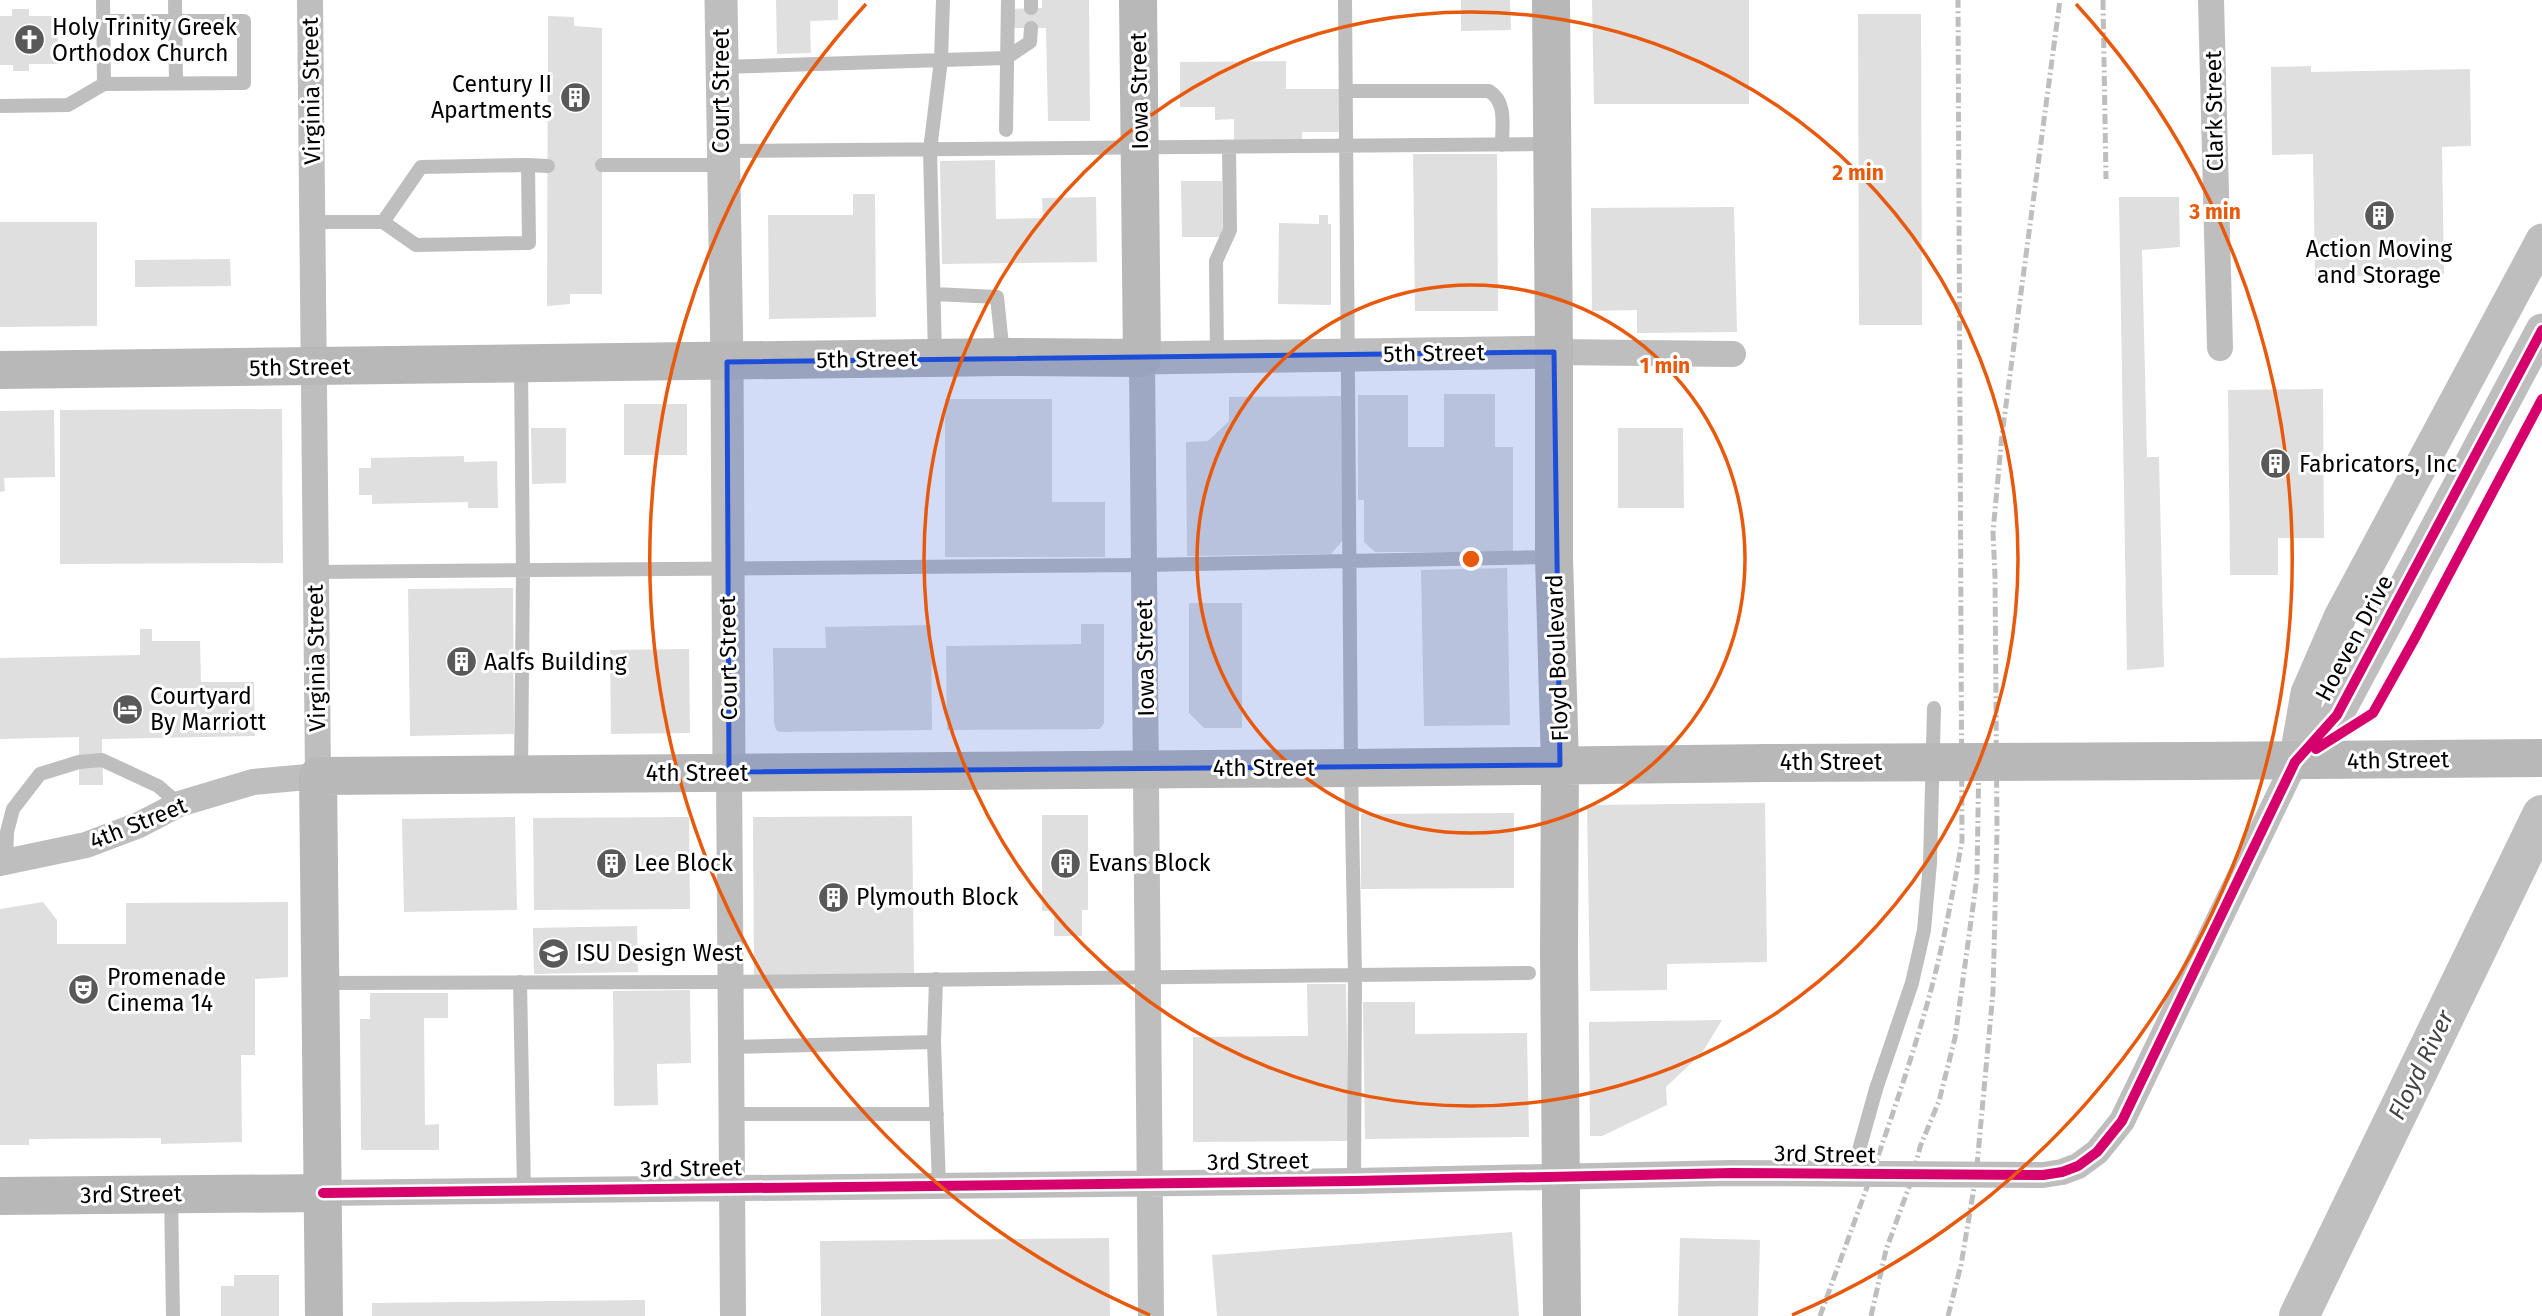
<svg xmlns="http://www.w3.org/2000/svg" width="2542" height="1316" font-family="'Fira Sans',sans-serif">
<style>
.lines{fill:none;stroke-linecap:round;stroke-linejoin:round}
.river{stroke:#bfbfbf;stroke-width:40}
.building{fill:#dfdfdf}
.service{stroke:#bebebe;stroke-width:14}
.minor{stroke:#bebebe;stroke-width:26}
.tertiary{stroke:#bebebe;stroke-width:33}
.secondary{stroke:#b8b8b8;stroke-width:38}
.rail{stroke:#bebebe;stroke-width:5;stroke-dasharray:10 3.5 2 3.5;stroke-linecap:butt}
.secondary-bridge{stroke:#b8b8b8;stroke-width:38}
.cycleway-casing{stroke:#fff;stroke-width:15}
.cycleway{stroke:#d6006c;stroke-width:10}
.marked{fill:#1d4ed8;fill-opacity:0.2;stroke:#1d4ed8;stroke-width:5;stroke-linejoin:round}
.ring{fill:none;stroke:#e8590c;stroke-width:3.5}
.labels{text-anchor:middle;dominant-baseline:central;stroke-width:6;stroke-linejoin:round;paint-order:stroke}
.poi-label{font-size:23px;fill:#000;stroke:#fff;text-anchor:start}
.street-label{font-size:23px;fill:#000;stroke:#fff}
.water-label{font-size:24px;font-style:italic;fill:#444;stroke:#fff}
.centre{fill:#e8590c;stroke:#fff;stroke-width:3.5}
.ring-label{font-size:21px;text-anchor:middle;font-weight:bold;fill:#e8590c;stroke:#fff;stroke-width:6;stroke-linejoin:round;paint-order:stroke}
</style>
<rect width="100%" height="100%" fill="#fff"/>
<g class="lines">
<path class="river" d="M2299,1316L2542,815"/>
</g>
<path class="building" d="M776,0H838V20L810,21L811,53L777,54Z
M1042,0H1089L1090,121H1048L1046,28H1011V9L1042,8Z
M1461,0H1510L1511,30L1461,31Z
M1592,0H1749V104H1594Z
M12,9H29V16H58V64H29V71H13V65H0V16H12Z
M1858,14H1921L1922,325H1859Z
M548,16L574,17V26L602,28V294H570V304L547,306Z
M1286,61V89H1339L1340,132H1302V140L1234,141V119L1215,120V107H1180V62Z
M2311,66V72L2470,69L2471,146L2442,147L2444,274L2315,277L2313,154L2272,155L2271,67Z
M1413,154H1497L1498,311H1415Z
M995,160L996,219L1043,218L1042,198L1096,197L1097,262L942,264L940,161Z
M1181,181H1222L1223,237H1182Z
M853,194H875L876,317L769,319L768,215H853Z
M2119,197H2179L2180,247L2142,250L2147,457H2159L2164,667L2127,670Z
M1734,207L1737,332L1637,333V310L1592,311L1591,208Z
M1319,215H1328V224H1331V305L1278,304L1279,223L1319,224Z
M0,222H97V326L0,327Z
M230,259L231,286L135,287V260Z
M2323,389L2324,538H2278V575H2230L2228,390Z
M1444,394H1495V447H1513V552H1375L1364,542V500H1358V395H1408V447H1444Z
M1341,396L1343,540L1331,554L1187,556L1186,442L1208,441L1229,421V397Z
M945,399H1052V502H1105V557H945Z
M624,404H687V455H624Z
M282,409L283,563L60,564V410Z
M54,410L55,477L4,478L5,491L0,492V411Z
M531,428H566V483L532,484Z
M1618,428H1683L1684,508H1618Z
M464,456V462L497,461L498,508H468V502L372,504V495H359V468H371V458Z
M1507,568L1510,725L1424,726L1421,570Z
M513,588L514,734L410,736L408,589Z
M1189,603H1242V728H1204L1189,713Z
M1081,624H1104V723L1100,729L947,730L946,646L1081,644Z
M931,625L932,730L779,732L776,730L774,722L773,648H826L825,627Z
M140,629H152V641H200L201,682H254L255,736L102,739L103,785H79V737L0,739V658L140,655Z
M689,649L690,733L611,734L610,650Z
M1765,803L1767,962L1667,964V990L1590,991L1587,805Z
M1514,813V888L1361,889V814Z
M1042,815H1088V910H1082V936H1054V911H1042Z
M912,816L914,976L754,977L753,817Z
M515,817L517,910L404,912L402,819Z
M689,817L690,909L534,910L533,818Z
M43,902L57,920V944H126V903L288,902V977L255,979V1055H241L242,1142L161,1144V1138L29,1139V1145H0V909Z
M637,926L638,972L534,974L533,928Z
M1307,984H1346L1349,1141L1193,1142V1037L1308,1036Z
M690,990L691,1063L657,1064L658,1105L614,1106L613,991Z
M370,993H448V1018H424L425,1125L439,1124V1150H361L360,1019H370Z
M1363,1002H1415V1034L1527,1033L1529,1137L1365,1139Z
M1722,1020L1702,1053L1666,1087L1667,1105L1602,1136H1590L1589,1022Z
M1512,1232L1519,1316H1217L1212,1255Z
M1109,1238L1110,1316H821L820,1241Z
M1680,1238L1760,1240L1758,1316H1678Z
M234,1275H279V1316H221V1286H234Z
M645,1300V1316H372V1303Z"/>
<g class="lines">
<path class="service" d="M103,0L104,84
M175,0L176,83
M1031,0V8
M1345,0L1351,768L1355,976L1354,1181
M722,67L1006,58L1030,42L1031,28
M1346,91H1489C1507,102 1502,125 1502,145
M0,106L68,105L104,84L244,83V21H103
M1006,130L1008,0
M722,151L1551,144
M528,165L548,166
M602,165H722
M312,222H383L416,245L529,243L528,165L421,167L383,222
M934,294L997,297L1003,355
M935,355L930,150L941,60L943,0
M1217,357L1216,261L1230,230L1229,147
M521,365L523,571L521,772
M315,572L1144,565L1552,557
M6,861L7,832L13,809L40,774L79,762L102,760L158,786L179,804
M520,982L524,1191
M323,983L730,982L1529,973
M934,1042L939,1186
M731,1047L934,1042L936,979
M732,1114H937
M1852,1175L1876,1089L1912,983L1924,930L1930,863L1934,708
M171,1195L173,1316"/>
<path class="minor" d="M2211,0L2220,348
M1554,352L1733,354
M1142,358L1151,1316
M729,772L733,1316
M0,863L86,845L139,825L179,804L253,782L318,776L310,0
M323,1193L1354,1181L1732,1173L2043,1175L2062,1172L2078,1166L2097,1152L2122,1121L2295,762"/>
<path class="tertiary" d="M721,0L727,362L729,772
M1142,358L1554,352
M2295,762L2307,693L2340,617L2542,240
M2295,762L2337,715L2542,330"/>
<path class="secondary" d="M1551,0L1554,352V557L1560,765L1559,951
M0,370L1004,357L1142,358L1138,0
M2192,761L2542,758
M0,1196L323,1193
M324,1316L318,776L1351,768L1768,763"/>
<path class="rail" d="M2103,0L2106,179
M1820,1316C1857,1214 1896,1112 1926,1008C1942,953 1952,897 1962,841L1958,0
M1871,1316L1886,1250L1913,1176L1920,1147L1939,1101L1955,1038L1977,877L1979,754
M1948,1316L1961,1265L1976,1176L1993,992L1997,830L1995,576L1993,532L2002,435L2060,0"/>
<path class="secondary-bridge" d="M1768,763L2192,761
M1559,951L1562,1316"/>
<defs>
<path id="cycleway" d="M2316,749L2373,713L2415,638L2542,399
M323,1193L1354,1181L1732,1173L2043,1175L2062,1172L2078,1166L2097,1152L2122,1121L2295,762L2337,715L2542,330"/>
</defs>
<use href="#cycleway" class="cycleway-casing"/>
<use href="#cycleway" class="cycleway"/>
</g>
<path class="marked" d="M1554,352L1560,765L729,772L727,362Z"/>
<g class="ring">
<circle cx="1471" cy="559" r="274"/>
<circle cx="1471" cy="559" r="547"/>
<path d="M1150 1315A821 821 0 0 1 866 4M2076 4A821 821 0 0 1 1792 1315"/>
</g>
<defs>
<symbol id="church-disc" viewBox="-11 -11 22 22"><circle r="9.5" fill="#595959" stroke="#fff"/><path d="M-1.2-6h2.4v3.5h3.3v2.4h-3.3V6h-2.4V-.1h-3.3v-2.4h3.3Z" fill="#fff"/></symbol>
<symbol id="building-disc" viewBox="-11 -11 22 22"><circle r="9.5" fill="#595959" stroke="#fff"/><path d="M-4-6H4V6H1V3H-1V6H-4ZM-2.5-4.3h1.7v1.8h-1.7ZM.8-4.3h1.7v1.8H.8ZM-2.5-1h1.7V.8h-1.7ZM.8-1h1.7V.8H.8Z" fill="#fff"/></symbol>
<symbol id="hotel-disc" viewBox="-11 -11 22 22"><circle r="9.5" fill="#595959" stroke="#fff"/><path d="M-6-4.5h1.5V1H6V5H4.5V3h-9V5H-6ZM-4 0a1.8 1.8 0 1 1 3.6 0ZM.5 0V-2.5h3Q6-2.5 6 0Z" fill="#fff"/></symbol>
<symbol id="university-disc" viewBox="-11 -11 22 22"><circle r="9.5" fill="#595959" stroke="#fff"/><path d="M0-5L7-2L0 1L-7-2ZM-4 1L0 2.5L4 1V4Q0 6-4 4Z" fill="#fff"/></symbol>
<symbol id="theatre-disc" viewBox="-11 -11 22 22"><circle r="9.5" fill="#595959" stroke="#fff"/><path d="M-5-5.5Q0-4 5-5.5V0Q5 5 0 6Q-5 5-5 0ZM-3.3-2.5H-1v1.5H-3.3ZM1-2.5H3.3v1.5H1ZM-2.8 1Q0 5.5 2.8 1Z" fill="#fff"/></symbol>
</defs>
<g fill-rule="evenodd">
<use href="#church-disc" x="12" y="22" width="35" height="35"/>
<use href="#building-disc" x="558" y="80" width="35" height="35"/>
<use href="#building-disc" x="2362" y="198" width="35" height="35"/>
<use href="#building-disc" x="2258" y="446" width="35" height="35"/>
<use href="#building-disc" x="444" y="644" width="35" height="35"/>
<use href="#hotel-disc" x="110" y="692" width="35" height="35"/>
<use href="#building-disc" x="594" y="846" width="35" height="35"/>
<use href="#building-disc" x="1048" y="846" width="35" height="35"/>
<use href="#building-disc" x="816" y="880" width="35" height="35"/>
<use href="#university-disc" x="536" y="936" width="35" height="35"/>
<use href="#theatre-disc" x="66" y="972" width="35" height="35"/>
</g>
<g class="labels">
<g class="poi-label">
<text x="52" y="27">Holy Trinity Greek<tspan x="52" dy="26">Orthodox Church</tspan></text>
<text x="552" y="84" text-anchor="end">Century II<tspan x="552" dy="26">Apartments</tspan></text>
<text x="2379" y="249" text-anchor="middle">Action Moving<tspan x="2379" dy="26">and Storage</tspan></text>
<text x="2299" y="464">Fabricators, Inc</text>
<text x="484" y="662">Aalfs Building</text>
<text x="150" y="696">Courtyard<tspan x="150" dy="26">By Marriott</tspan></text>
<text x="634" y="863">Lee Block</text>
<text x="1088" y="863">Evans Block</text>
<text x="856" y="897">Plymouth Block</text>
<text x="576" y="953">ISU Design West</text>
<text x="107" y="977">Promenade<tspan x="107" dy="26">Cinema 14</tspan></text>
</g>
<g class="street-label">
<text transform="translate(311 91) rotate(-91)">Virginia Street</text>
<text transform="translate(721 91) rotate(-90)">Court Street</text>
<text transform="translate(1139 91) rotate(-91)">Iowa Street</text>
<text transform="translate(2214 111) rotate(-91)">Clark Street</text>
<text transform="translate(1434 353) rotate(-1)">5th Street</text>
<text transform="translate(867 359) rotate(-1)">5th Street</text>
<text transform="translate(300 367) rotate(-1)">5th Street</text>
<text transform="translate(2354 638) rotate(-62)">Hoeven Drive</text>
<text transform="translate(316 658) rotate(-91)">Virginia Street</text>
<text transform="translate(728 658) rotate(-91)">Court Street</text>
<text transform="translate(1145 658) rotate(-91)">Iowa Street</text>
<text transform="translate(1557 658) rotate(-92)">Floyd Boulevard</text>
<text transform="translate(2398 760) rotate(-1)">4th Street</text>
<text x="1831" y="762">4th Street</text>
<text x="1264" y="768">4th Street</text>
<text x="697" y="773">4th Street</text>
<text transform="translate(138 823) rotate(-22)">4th Street</text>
<text transform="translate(1825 1154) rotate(1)">3rd Street</text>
<text transform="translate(1258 1161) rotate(-1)">3rd Street</text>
<text transform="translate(691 1168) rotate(-1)">3rd Street</text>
<text transform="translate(131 1194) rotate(-1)">3rd Street</text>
</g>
<g class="water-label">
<text transform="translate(2421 1065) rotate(-64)">Floyd River</text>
</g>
</g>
<circle cx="1471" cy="559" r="10" class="centre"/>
<g class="ring-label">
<text x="1858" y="180">2 min</text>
<text x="2215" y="219">3 min</text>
<text x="1665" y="373">1 min</text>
</g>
</svg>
